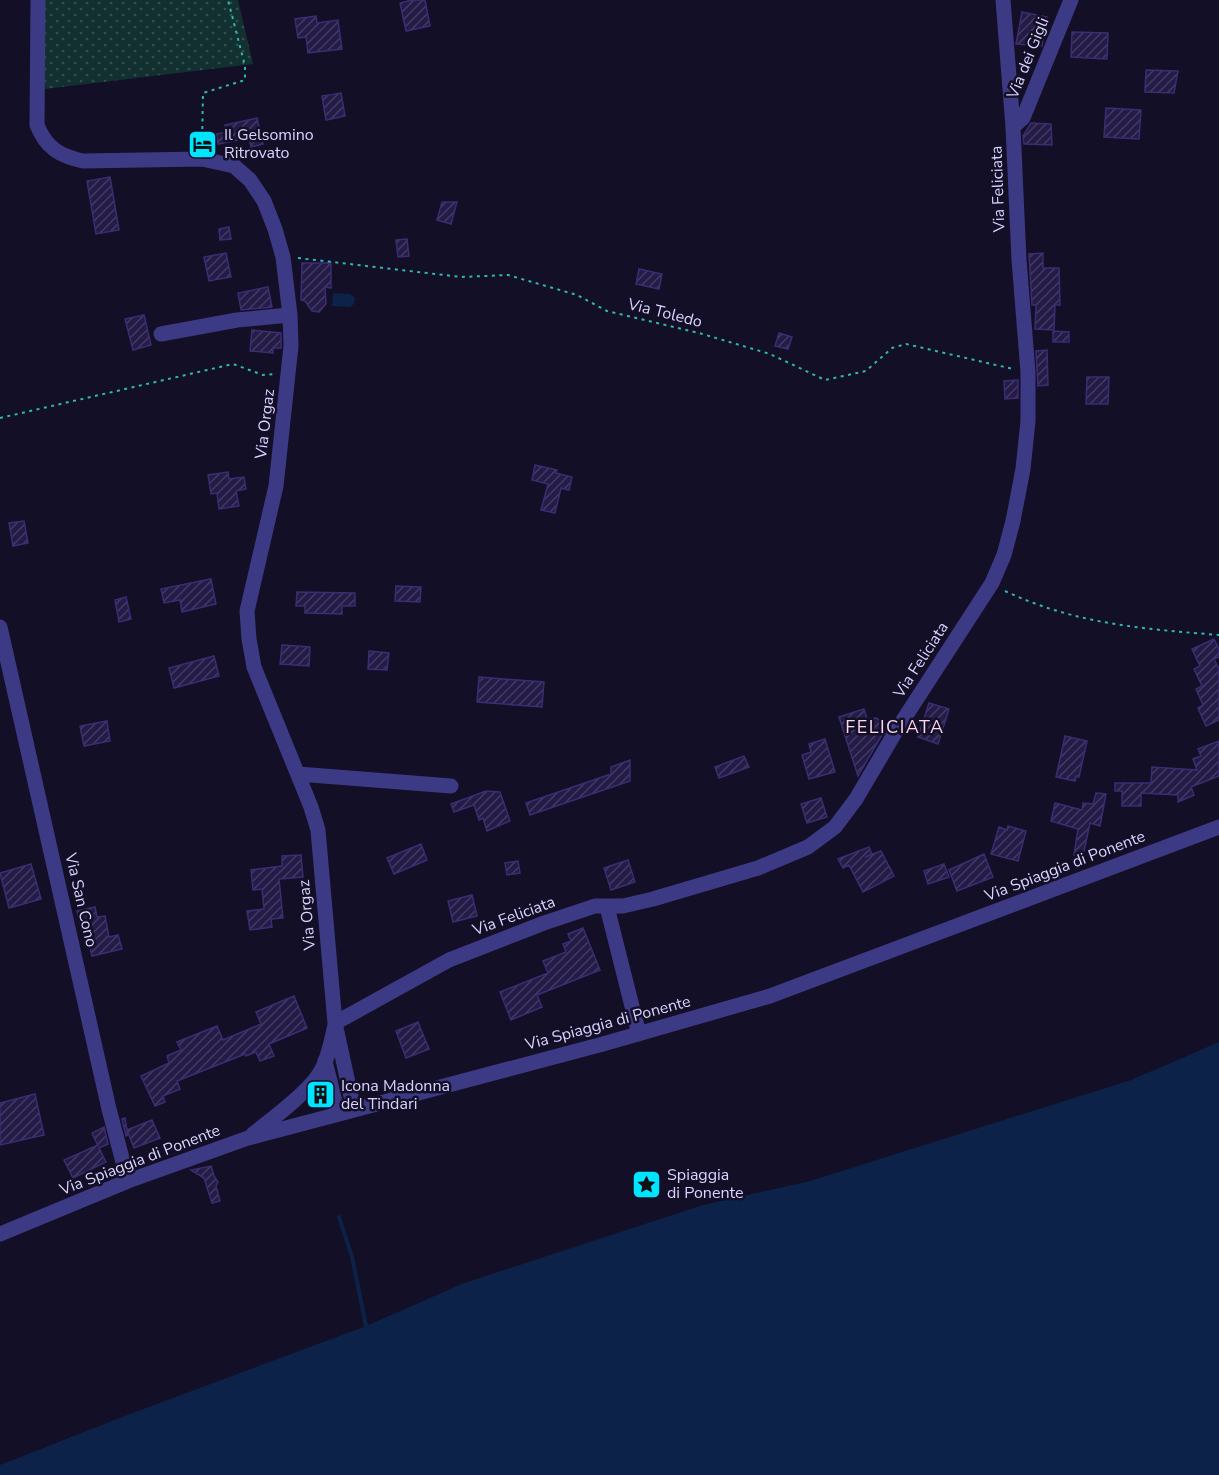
<svg xmlns="http://www.w3.org/2000/svg" width="1219" height="1475" font-family="'Nunito Sans',sans-serif">
<style>
.park{fill:url(#park-dots)}
.water{fill:#0c2248}
.lines{fill:none;stroke-linecap:round;stroke-linejoin:round}
.stream{stroke:#0c2248;stroke-width:4}
.building{fill:url(#building-hatch);stroke:#3b2d73;stroke-width:1.5}
.path{stroke:#2fb8b0;stroke-width:2;stroke-dasharray:3 4.5;stroke-linecap:butt}
.minor{stroke:#3d3a85;stroke-width:15}
.labels{text-anchor:middle;dominant-baseline:central;stroke-width:5;stroke-linejoin:round;paint-order:stroke}
.street-label{font-size:16px;fill:#d9d4ff;stroke:#130f26}
.poi-label{font-size:16px;fill:#d9d4ff;stroke:#130f26;text-anchor:start}
.neighbourhood-label{font-size:18px;letter-spacing:1.5px;fill:#ffd6f0;stroke:#130f26}
</style>
<defs>
<pattern id="park-dots" width="8" height="8" patternUnits="userSpaceOnUse" patternTransform="scale(1.5)"><rect width="8" height="8" fill="#12302f"/><path d="M2 2h.1M6 6h.1" fill="none" stroke="#344d4e" stroke-width="1.8" stroke-linecap="round"/></pattern>
<pattern id="building-hatch" width="6" height="6" patternUnits="userSpaceOnUse" patternTransform="scale(1.5)"><rect width="6" height="6" fill="#241b47"/><path d="M-1 1l2-2M0 6l6-6M5 7l2-2" fill="none" stroke="#433b63"/></pattern>
</defs>
<rect width="100%" height="100%" fill="#130f26"/>
<path class="park" d="M44,0H238L253,64L45,89Z"/>
<path class="water" d="M333,293L350,294L355,298L354,304L350,307L332,306Z
M1219,1042V1475H0V1465L122,1417L366,1326L464,1283L703,1205L810,1181L1131,1080Z"/>
<g class="lines">
<path class="stream" d="M339,1217L352,1257L366,1326"/>
</g>
<path class="building" d="M412,0H425L430,26L406,31L400,3Z
M1022,12L1047,17L1042,46L1016,44Z
M316,16L317,23L338,20L342,49L308,53L306,37L298,38L295,19Z
M1072,32L1108,33L1107,59L1071,57Z
M1146,70L1178,71L1174,93L1145,92Z
M341,93L345,116L326,120L322,96Z
M1106,108L1141,110L1139,139L1104,137Z
M257,118L263,144L251,147L249,138L218,144L216,134L227,132L225,125Z
M1031,123L1051,124L1052,145L1024,144L1023,136Z
M110,177L119,230L96,234L87,181Z
M442,202H457L451,224L437,220Z
M229,227L231,239L220,240L219,229Z
M407,239L409,256L398,257L396,240Z
M226,253L231,277L209,281L204,257Z
M1043,253V268H1059L1060,305H1055L1054,330L1035,329L1036,305H1032L1029,254Z
M302,263H331V288L325,287L326,304L319,312L312,311L305,301L301,300Z
M639,269L662,274L659,289L636,284Z
M268,287L272,307L241,310L238,293Z
M144,315L151,345L133,350L125,319Z
M252,330L281,333V348H273V353L250,351Z
M1053,331L1069,332V342H1053Z
M779,333L792,337L788,349L775,346Z
M1047,350L1048,385L1038,386L1036,351Z
M1087,377H1109L1108,404H1086Z
M1018,380V398L1005,399L1004,381Z
M535,465L557,470L556,473L572,477L569,490L561,488L555,513L541,510L548,484L532,480Z
M228,472L229,479L244,477L246,489L236,491L239,506L219,509L217,493L211,494L208,475Z
M24,521L28,543L13,546L9,523Z
M211,579L216,604L182,612L180,600L164,603L161,589Z
M396,586L421,587L420,602L395,601Z
M297,592L355,593V606H342V614L305,613V606H296Z
M126,597L131,619L119,622L115,600Z
M1214,639L1219,649V657L1214,659L1219,669V720L1206,726L1198,708L1203,705L1196,689L1202,686L1194,669L1200,666L1192,649Z
M282,645L310,647L309,666L280,664Z
M369,651L389,653L387,670L368,669Z
M214,656L219,676L174,688L169,668Z
M479,677L544,682L542,707L477,702Z
M929,703L949,709L938,744L918,737Z
M864,709L867,719L876,718L887,724L886,728L858,776L839,717Z
M107,721L110,741L84,746L80,726Z
M1065,736L1087,741L1079,777L1076,776L1075,781L1056,777Z
M825,739L835,772L809,779L802,755L811,752L809,744Z
M1219,741V776L1191,787L1194,795L1178,802V795L1141,793V806H1122V791H1115V783H1151L1152,767L1197,770L1193,759L1201,756L1198,749Z
M744,756L749,767L719,778L715,767Z
M630,760V781L530,815L526,803L611,774V767Z
M486,791L500,792L510,821L487,831L483,818L479,820L474,805L454,812L451,804Z
M1096,793L1106,794L1100,826L1090,823L1083,856L1074,855L1078,829L1051,821L1055,803L1082,810L1083,803L1093,804Z
M821,798L827,817L807,823L801,804Z
M1008,826L1026,831L1018,861L991,854L999,827L1007,830Z
M421,844L427,860L394,874L387,858Z
M869,847L872,854L865,857L881,851L894,876L863,892L849,865L843,868L838,859Z
M984,854L993,877L957,891L949,870Z
M301,855L303,877L279,879L283,918L271,919L272,927L250,930L247,911L264,909L262,889L253,890L251,870L282,866V856Z
M628,860L635,882L611,890L604,868Z
M518,861L520,873L507,875L505,863Z
M31,864L41,899L9,908L0,873Z
M944,864L949,877L928,884L924,871Z
M472,895L477,916L453,922L448,901Z
M95,907L97,917L105,916L109,937L118,935L122,949L92,956L86,931L82,932L77,911Z
M583,928L600,970L537,995L542,1007L511,1020L500,992L548,973L543,961L566,952L563,944L571,941L568,934Z
M294,996L307,1028L269,1044L274,1056L260,1061L256,1052L246,1056L245,1054L177,1081L180,1089L163,1096L165,1102L155,1106L141,1076L169,1063L167,1056L181,1050L177,1042L217,1026L223,1040L261,1024L256,1012Z
M418,1022L429,1049L406,1058L396,1031Z
M35,1094L44,1135L0,1145V1103Z
M125,1118L127,1130L152,1120L160,1138L134,1148L127,1130L128,1135L126,1136L122,1119Z
M104,1127L108,1144L99,1148L106,1162L73,1178L64,1160L98,1145V1146L92,1133Z
M211,1166L214,1176L218,1182L216,1186L220,1201L212,1203L204,1178L191,1170Z"/>
<g class="lines">
<path class="path" d="M202,144L203,93L245,80V66L228,0
M298,258L461,277L508,275L577,295L607,311L699,333L770,354L825,380L866,371L892,348L906,344L1013,369
M0,418L233,364L263,375L274,374
M1005,591C1075,624 1143,629 1219,635"/>
<path class="minor" d="M38,0L37,125C46,148 60,156 83,161L202,159L234,166L250,180L264,201L275,229L283,257L290,315L291,346L276,486L247,611L249,639L254,667L311,807L318,830L335,1023L354,1110
M1013,127L1023,118L1071,0
M161,334L237,320L290,315
M0,627L109,1109L128,1181
M298,774L451,786
M607,907L639,1034
M335,1023L449,960L544,923L595,906H623L653,899L758,868L808,847L835,827L856,799L896,731L992,583L1004,555L1013,521L1023,469L1028,421V372L1019,260L1013,127L1003,0
M325,1061L338,1114
M253,1134C272,1119 306,1094 319,1074C328,1061 331,1041 335,1025
M0,1234L128,1181L248,1138L603,1044L770,996L1219,827"/>
</g>
<defs>
<symbol id="hotel-square" viewBox="-11 -11 22 22"><rect x="-9" y="-9" width="18" height="18" rx="4" fill="#00e5ff" stroke="#130f26"/><path d="M-6-4.5h1.5V1H6V5H4.5V3h-9V5H-6ZM-4 0a1.8 1.8 0 1 1 3.6 0ZM.5 0V-2.5h3Q6-2.5 6 0Z" fill="#111"/></symbol>
<symbol id="building-square" viewBox="-11 -11 22 22"><rect x="-9" y="-9" width="18" height="18" rx="4" fill="#00e5ff" stroke="#130f26"/><path d="M-4-6H4V6H1V3H-1V6H-4ZM-2.5-4.3h1.7v1.8h-1.7ZM.8-4.3h1.7v1.8H.8ZM-2.5-1h1.7V.8h-1.7ZM.8-1h1.7V.8H.8Z" fill="#111"/></symbol>
<symbol id="sight-square" viewBox="-11 -11 22 22"><rect x="-9" y="-9" width="18" height="18" rx="4" fill="#00e5ff" stroke="#130f26"/><path d="M0-6L1.8-2.2L6-1.7L2.9 1.2L3.7 5.4L0 3.3L-3.7 5.4L-2.9 1.2L-6-1.7L-1.8-2.2Z" fill="#111"/></symbol>
</defs>
<g fill-rule="evenodd">
<use href="#hotel-square" x="186" y="128" width="33" height="33"/>
<use href="#building-square" x="304" y="1078" width="33" height="33"/>
<use href="#sight-square" x="630" y="1168" width="33" height="33"/>
</g>
<g class="labels">
<g class="street-label">
<text transform="translate(1028 58) rotate(-68)">Via dei Gigli</text>
<text transform="translate(998 189) rotate(-92)">Via Feliciata</text>
<text transform="translate(665 313) rotate(14)">Via Toledo</text>
<text transform="translate(265 424) rotate(-83)">Via Orgaz</text>
<text transform="translate(921 660) rotate(-57)">Via Feliciata</text>
<text transform="translate(1065 866) rotate(-21)">Via Spiaggia di Ponente</text>
<text transform="translate(81 900) rotate(77)">Via San Cono</text>
<text transform="translate(307 915) rotate(-95)">Via Orgaz</text>
<text transform="translate(514 916) rotate(-20)">Via Feliciata</text>
<text transform="translate(608 1023) rotate(-15)">Via Spiaggia di Ponente</text>
<text transform="translate(140 1160) rotate(-21)">Via Spiaggia di Ponente</text>
</g>
<g class="poi-label">
<text x="224" y="135">Il Gelsomino<tspan x="224" dy="18">Ritrovato</tspan></text>
<text x="341" y="1086">Icona Madonna<tspan x="341" dy="18">del Tindari</tspan></text>
<text x="667" y="1175">Spiaggia<tspan x="667" dy="18">di Ponente</tspan></text>
</g>
<g class="neighbourhood-label">
<text x="895" y="727">FELICIATA</text>
</g>
</g>
</svg>
